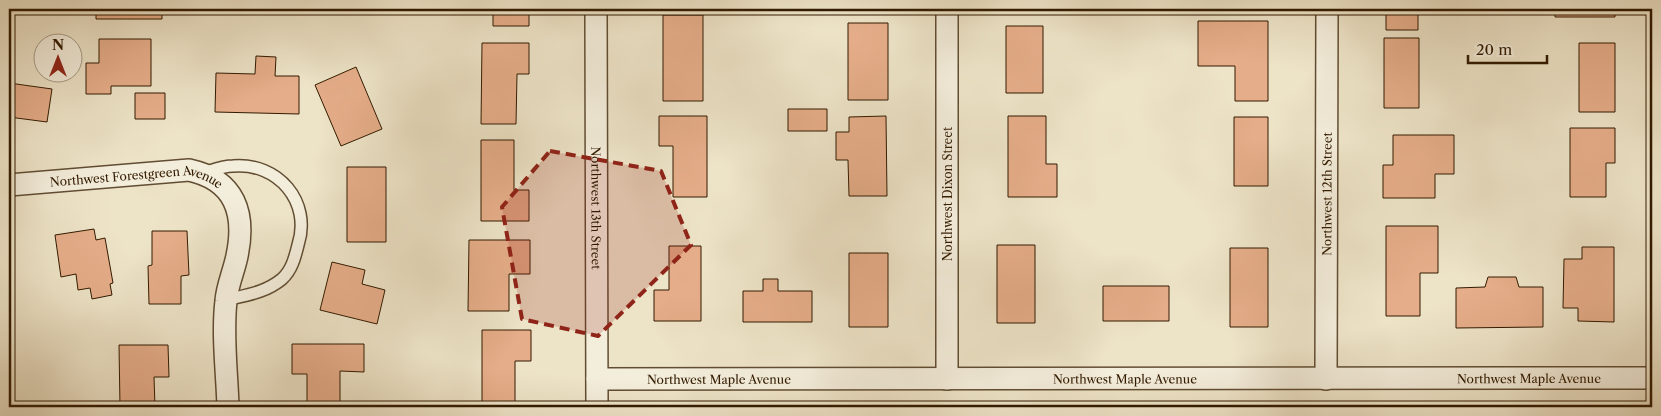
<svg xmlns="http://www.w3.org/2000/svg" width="1661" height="416" font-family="'Libre Caslon Text',serif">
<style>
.building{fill:#e5ad89;stroke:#321b00}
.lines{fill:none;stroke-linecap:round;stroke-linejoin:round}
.lane-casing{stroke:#614d32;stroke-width:14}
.street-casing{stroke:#614d32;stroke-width:24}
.lane{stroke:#f3eddb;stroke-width:11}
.street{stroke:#f3eddb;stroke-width:21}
.marked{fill:#8f2418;fill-opacity:0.2;stroke:#8f2418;stroke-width:4;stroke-dasharray:10 6;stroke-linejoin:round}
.labels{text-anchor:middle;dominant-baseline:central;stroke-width:4.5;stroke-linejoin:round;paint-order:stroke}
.street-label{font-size:12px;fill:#321b00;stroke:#f3eddb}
</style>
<rect width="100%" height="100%" fill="#ede3c7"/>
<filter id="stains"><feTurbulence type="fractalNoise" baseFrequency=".004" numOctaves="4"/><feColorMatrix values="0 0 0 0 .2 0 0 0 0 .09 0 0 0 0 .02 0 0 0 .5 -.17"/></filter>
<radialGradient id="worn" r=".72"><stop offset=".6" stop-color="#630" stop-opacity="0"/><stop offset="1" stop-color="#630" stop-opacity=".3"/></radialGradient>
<path class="building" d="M96,9H162V19H96Z
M493,9H529V26H493Z
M1386,9H1418V30H1386Z
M1555,9H1615V17H1555Z
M663,15H703V101H663Z
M1198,21H1268V101H1235V66H1198Z
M848,23H888V100H848Z
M1006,26H1043V93H1006Z
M1384,38H1419V108H1384Z
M99,39H151V86H111V94H86V63H99Z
M482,43H529V74H517L516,124H481Z
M1579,43H1615V112H1579Z
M256,56L276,57L275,76H299V114L215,112L216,73L255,74Z
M356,67L382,129L341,146L315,85Z
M9,83L52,89L47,122L9,117Z
M135,93H165V119H135Z
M788,109H827V131H788Z
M659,116H707V197H673V146H659Z
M886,116L887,196H849L848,160H836V132H849V117Z
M1008,116H1046V164H1057V197H1008Z
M1234,117H1268V186H1234Z
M1570,128H1615V163H1606V197H1570Z
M1393,135H1454V174H1435V198H1383V165H1393Z
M481,140H514V190H529V221H481Z
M347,167H386V242H347Z
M1386,226H1438V273H1420V316H1386Z
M94,229L96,240L105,238L113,283L110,284L112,295L92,299L90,288L78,290L76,274L61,277L55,235Z
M152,231H187L189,275L181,276V304H149L148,266L152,265Z
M469,240H530V274H509V311H468Z
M997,245H1035V323H997Z
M669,246H701V321H654V290H669Z
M1582,247H1614V322L1578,321V308H1563L1564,259H1582Z
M1230,248H1268V327H1230Z
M849,253H888V327H849Z
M332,262L365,270L362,284L385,290L377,324L320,310Z
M1488,277H1516L1519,287H1543V327L1456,328V288L1485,287Z
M763,279H778V291H812V322H743V291H763Z
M1103,286H1169V321H1103Z
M482,330H531V361H515V407H482Z
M292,344H364V372L340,371V407H307V374H292Z
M119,345H168L169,377H154L155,407H120Z
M9,347H10L11,407H9Z"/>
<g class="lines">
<defs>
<path id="lane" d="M203,173C213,170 223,166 233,166C278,162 312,202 298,245C295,257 292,270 282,279C265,293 246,295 226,300"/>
<g id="street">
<path id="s1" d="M596,9L597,407"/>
<path d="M947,9V379"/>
<path id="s2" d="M9,185L189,170C235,180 246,213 237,256C234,271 227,286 226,301C222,335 227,372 228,407"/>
<path id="s3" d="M597,379L1652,378"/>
<path id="s4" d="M1326,379L1327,9"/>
</g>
</defs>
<use href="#lane" class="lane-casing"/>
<use href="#street" class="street-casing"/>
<use href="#lane" class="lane"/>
<use href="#street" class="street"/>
</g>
<path class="marked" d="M550,151L661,171L691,245L598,336L522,319L502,207Z"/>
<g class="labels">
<g class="street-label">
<text stroke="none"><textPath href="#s2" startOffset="129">Northwest Forestgreen Avenue</textPath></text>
<text transform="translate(947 194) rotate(-90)">Northwest Dixon Street</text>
<text stroke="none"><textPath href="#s4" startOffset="185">Northwest 12th Street</textPath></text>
<text stroke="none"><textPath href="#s1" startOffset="199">Northwest 13th Street</textPath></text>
<text stroke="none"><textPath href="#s3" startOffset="122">Northwest Maple Avenue</textPath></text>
<text stroke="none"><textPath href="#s3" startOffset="528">Northwest Maple Avenue</textPath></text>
<text stroke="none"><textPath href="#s3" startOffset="932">Northwest Maple Avenue</textPath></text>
</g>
</g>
<rect width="1661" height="416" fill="none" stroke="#ede3c7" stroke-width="30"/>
<rect x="10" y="10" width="1641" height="396" fill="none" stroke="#321b00" stroke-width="2.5"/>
<rect x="15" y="15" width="1631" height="386" fill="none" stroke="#321b00"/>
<g transform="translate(58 58)"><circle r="24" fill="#f3eddb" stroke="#a69983"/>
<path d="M0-4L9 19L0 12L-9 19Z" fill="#8f2418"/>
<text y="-8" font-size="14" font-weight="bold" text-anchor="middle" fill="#321b00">N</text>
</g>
<path d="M1468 55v8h79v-8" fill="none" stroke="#321b00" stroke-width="2.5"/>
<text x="1476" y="55" font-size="15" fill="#321b00" stroke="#f3eddb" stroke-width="4" paint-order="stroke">20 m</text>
<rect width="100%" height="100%" filter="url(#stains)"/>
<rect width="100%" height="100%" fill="url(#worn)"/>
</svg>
